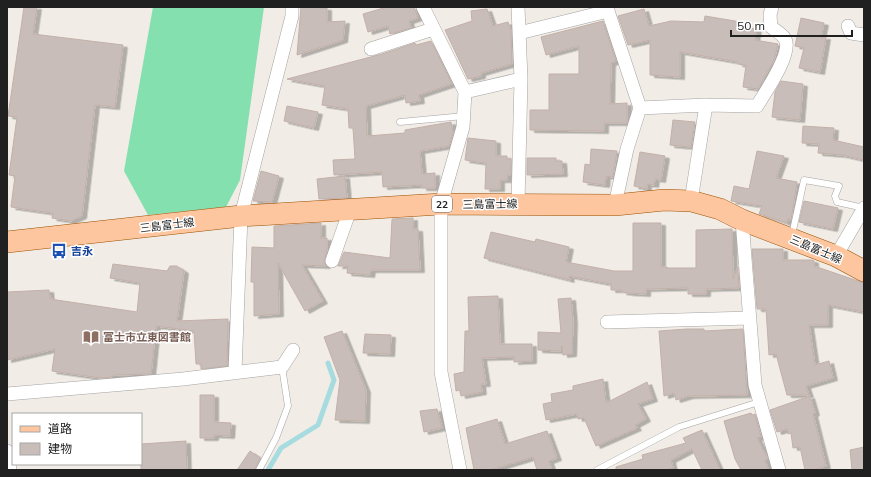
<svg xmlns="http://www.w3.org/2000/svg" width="871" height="477" font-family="Mulish,'Noto Sans JP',sans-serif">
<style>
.pitch{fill:#84e0ae}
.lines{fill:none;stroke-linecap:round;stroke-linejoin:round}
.stream{stroke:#a6dbdf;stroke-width:5}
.building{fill:#c9bdba;stroke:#c3b0a8;filter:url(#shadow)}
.lane-casing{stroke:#a4a4a4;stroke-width:7}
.street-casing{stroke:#a4a4a4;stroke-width:14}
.primary-casing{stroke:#9c5000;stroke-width:22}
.lane{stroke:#fff;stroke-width:6}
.street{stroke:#fff;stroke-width:13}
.primary{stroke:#fdc69f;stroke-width:21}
.labels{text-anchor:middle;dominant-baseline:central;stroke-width:3;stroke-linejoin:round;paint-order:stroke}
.shield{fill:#fff;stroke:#636363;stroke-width:1}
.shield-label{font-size:10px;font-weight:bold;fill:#202020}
.street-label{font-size:11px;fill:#202020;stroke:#fff}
.transit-label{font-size:11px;font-weight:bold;fill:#164399;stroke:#fff;text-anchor:start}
.education-label{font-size:11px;font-weight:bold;fill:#785e54;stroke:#fff;text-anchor:start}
</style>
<defs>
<filter id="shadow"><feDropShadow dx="4.5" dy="2.5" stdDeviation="0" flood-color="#0004"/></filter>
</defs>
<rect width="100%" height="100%" fill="#f1ece6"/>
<path class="pitch" d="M153,7H264L240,180L226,207L148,215L124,171Z"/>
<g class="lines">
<path class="stream" d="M268,470L281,448L318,425L334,380L328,363"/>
</g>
<path class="building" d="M24,7H37L33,34L123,45L115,107L95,105L82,216L71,221L52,218L53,213L11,207L15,176L9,175L17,117L8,116Z
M301,7L327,8V22L345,21L343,40L297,55Z
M387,7H414L418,18L409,21L411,28L390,34L388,26L368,32L363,14Z
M487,9L493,26L508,22L511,30L512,64L481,73V76L468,79L445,30L472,21L471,11Z
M644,9L649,26L671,21L704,22L705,16L741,22L740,26L757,29L755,40L778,44L774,60L758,89L743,87L746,65L738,64V62L680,52V77L650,75V40L628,45L618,16Z
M801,18L824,23L821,37H826L820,72L799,68L804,48L795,46Z
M603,21L616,61L611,63L610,104L627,103V123H604V131L530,130V110H549V74H579V46L546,55L541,37Z
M431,41L452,84L419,95L420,101L406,103L405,95L366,106L367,136L405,133V130L451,122L453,133L449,146L420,151L422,174L435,173V188H422V185L383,187L382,172L334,175L333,160L355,159L353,128H349L348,109L322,105L325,86L287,79L382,54L415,43L416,45Z
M781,81L803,84L800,120L772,117L775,92Z
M287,106L318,112L314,128L284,121Z
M673,120L695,122L691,147L670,145Z
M803,126L834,128L833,140L864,147V160L842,155L818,153L819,144L802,143Z
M468,138L496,141V156H507V159H511V175H507V180H500V189H485L486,163L465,160Z
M591,149L617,151L613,177L606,176L605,185L583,182L585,164L590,165Z
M757,151L784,156L776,178L797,182L791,220L788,219L787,223L759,214L762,206L731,201L734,186L749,189Z
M640,152L665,156L661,180L655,179L654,185L647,184V189L634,186Z
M527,158H556V161H562L563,174L527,175Z
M261,171L279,176L272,202L253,201Z
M345,176L347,198L319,199L317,179Z
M804,201L838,208L833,229L799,222Z
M413,218V229H418L420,270H371L370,275L347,273L348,266H338L344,252L390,258L392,219Z
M321,223V238H327V250L324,262L326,266L302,265L323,301L305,311L278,263L279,314L254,316V282H251L252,247L274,248V226Z
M633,223H661V267H667V268H696V230L732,229L733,279L738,267L739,288L706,289V294H688V288L646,289V294L629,293L622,292V290H611V284L569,276L570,280L484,258L491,232L535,242L536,239L569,247L566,262L614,271H633Z
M752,249H783V260H812L814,261V266L864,283V312L828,305V325H809L815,365L829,361L833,378L806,386L809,395H787L776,354L769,355L766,309H757Z
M113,264L167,271L170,266H177L184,271L177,321L228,319L227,366L201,369V364H196L194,331L156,326L151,374L114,375L112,377L101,378L52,371L55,349L7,360V292L49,290L50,299L137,312L140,283L110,278Z
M498,296L500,344H532V361L514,362V357L482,358L486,384H481L482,392L461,396L460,390L456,391L454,374L464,372L465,331H469L468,297Z
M571,298L573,321L572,354L563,355L562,346L561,351L538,350V332L561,333L558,299Z
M687,329H704V331L743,329L747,395L689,396L676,400L674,393L664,396L659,331Z
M342,331L366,390L365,421L335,420L340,380L324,337Z
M365,334L391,335L390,354L363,353Z
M603,379L606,403L647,382L653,399L638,404L646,419L635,425L637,428L596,446L584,418L578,419L577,414L546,420L543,404L552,402L551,394L573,390V386Z
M200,395H214V422L231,423L230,436L214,435V438H200Z
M810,396L815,413L813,414L826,466L813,470H805L800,447L793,448L791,433L788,434L787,429L777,432L770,410Z
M437,409L442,428L424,432L420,411Z
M751,413L752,415L755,414L761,437L757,438L768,459L765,461L769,470H741L735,459L724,421Z
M497,419L505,444L547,431L557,458L549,461L552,470H537L533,457L490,470H474L466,428Z
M702,430L720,470H702L692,449L671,460L673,468L666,470H616V467L643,459L642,455L686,443L683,438Z
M186,441L187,470H141V444Z
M864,447V470H852L850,450Z
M250,451L260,458L254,470H237Z"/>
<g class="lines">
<defs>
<path id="lane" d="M400,122L464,116
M792,235L804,180L839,186L835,196L837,202L864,208
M259,470L276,438L288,406L282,367
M597,470L679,427L759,402"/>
<path id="street" d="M423,7L465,92L521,79
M848,26L851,33L864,35
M519,33L608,11L640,108
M371,49L433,29
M691,201L706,105
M518,203L521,79L518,7
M615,205L627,149L640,108L706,105L757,106C764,94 793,53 785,39C782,34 776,31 771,27L770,15L772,7
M742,220L755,385L779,470
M836,256L864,208
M332,261L350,210
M607,322L750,318
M235,372L241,216L292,16V7
M7,394L183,379L282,367L293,350
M7,451L10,470
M460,470L441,372V204L463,127L465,92"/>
<path id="primary" d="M7,242L241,216L441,204L615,205L664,200L691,201L720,209L742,220L836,256L864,271"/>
</defs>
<use href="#lane" class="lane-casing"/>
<use href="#street" class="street-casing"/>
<use href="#primary" class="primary-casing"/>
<use href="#lane" class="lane"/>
<use href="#street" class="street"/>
<use href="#primary" class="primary"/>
</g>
<defs>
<symbol id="bus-bare" viewBox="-9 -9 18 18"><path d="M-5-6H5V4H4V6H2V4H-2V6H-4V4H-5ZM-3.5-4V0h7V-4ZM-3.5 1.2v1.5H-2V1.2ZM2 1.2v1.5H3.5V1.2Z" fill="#1a4fb4" stroke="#fff" stroke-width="2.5" paint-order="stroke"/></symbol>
<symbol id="library-bare" viewBox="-9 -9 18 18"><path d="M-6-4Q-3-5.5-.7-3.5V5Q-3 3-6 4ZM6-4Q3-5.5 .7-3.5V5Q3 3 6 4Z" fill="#8d6e63" stroke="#fff" stroke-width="2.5" paint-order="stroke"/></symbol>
</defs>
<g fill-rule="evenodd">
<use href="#bus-bare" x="48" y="240" width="22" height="22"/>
<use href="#library-bare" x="80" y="326" width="22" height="22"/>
</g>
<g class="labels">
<rect class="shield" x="432" y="196" width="20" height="16" rx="3"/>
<g class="shield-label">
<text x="442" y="204">22</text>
</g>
<g class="street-label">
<text transform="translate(490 204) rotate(-1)">三島富士線</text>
<text transform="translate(167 225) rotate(-7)">三島富士線</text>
<text transform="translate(816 249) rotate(23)">三島富士線</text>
</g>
<g class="transit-label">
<text x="71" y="251">吉永</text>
</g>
<g class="education-label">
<text x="103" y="337">富士市立東図書館</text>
</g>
</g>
<rect width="871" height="477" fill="none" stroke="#202020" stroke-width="16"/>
<rect x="12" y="413" width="130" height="52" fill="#ffffff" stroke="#a6a6a6"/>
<rect x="20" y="426" width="20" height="6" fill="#fdc69f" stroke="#a6a6a6"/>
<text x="48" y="433" font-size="12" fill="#202020">道路</text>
<rect x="20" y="443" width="20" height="12" fill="#c9bdba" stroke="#a6a6a6"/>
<text x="48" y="453" font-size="12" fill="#202020">建物</text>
<path d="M731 30v6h121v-6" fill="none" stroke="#202020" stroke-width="2"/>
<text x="737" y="30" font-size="12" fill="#202020" stroke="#ffffff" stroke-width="3" paint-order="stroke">50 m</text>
</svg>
